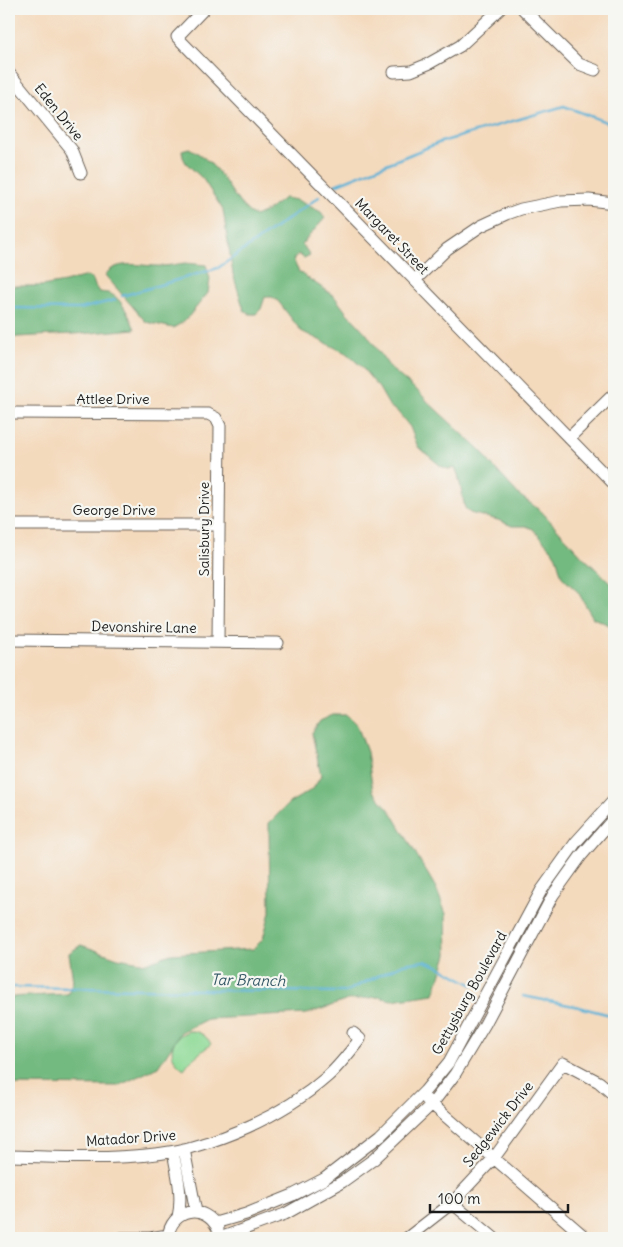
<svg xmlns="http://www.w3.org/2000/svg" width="623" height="1247" font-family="Delius,sans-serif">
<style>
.green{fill:#8fda97;stroke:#567b5a}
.forest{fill:#73ba80;stroke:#486b4e}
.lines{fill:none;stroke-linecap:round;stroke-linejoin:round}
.stream{stroke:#58b1d6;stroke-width:2.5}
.street-casing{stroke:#685e54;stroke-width:13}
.street{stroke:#fff;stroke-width:11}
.labels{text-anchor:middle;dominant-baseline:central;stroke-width:4.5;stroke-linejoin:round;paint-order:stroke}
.street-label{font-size:14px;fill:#1c1c1c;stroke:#f6f6f2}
.water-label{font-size:15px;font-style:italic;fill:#345866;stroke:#f6f6f2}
</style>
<rect width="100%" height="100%" fill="#f6f6f2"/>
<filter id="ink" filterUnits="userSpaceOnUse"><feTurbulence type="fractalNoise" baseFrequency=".02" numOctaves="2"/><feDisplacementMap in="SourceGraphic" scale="10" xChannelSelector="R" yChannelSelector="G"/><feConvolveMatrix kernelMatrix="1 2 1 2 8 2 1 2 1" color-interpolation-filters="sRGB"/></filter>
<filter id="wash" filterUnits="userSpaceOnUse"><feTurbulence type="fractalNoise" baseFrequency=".0096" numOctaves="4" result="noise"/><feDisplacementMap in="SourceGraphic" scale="20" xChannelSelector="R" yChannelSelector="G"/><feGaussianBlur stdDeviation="1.12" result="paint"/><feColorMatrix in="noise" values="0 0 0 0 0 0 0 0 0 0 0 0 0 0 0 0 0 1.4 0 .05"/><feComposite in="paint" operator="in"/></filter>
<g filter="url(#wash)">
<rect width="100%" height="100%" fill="#f4dabd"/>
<path class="green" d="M190,1031C199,1031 206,1035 211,1044L190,1061L184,1069C166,1058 169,1036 190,1031Z"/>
<path class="forest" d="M189,148C201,154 211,163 219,173C231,188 238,207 255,216L267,211L284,198L297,200L321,212L325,218L302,244L310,255L304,258L298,254L293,260L299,272L334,296L346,312L366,333L391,369L419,392L428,402L482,452L490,463L519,495L541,511L583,557L614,586V627L593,618L578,592L562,577L556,556L552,550L533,529L526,526H512L498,520L470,513L465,508L458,474L455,468L448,469L441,466L418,447L410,427L397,411L390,407L379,388L360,365L346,353L301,331L278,301L272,297H265L261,309L256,314H250L244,310L233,274L223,210L203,179L186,163L183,157L182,150Z
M185,263L206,265L210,279L208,293L185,321L173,328L146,322L105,275C118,258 144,267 161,266C169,266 177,264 185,263Z
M87,276L93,280L95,286L99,292C100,292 107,293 108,293C121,296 130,318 135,329L91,333L17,337L9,340V286H42L65,282Z
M333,715H347L357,725L367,752L373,791L392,813L436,888L446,914L447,955L434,994L392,1000L378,997L348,1000L307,1014L207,1019L181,1032L158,1067L118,1086L9,1085V997L68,994L73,981L69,953L81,945L118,958L146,963L171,954L253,949L263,939L270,912L269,823L289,803L313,789L321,776L312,733L320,721Z"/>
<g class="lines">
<path class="stream" d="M335,185L441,142L564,106L614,125
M122,296L218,268L319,197
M9,308L80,309L115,300
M9,987L345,992L403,964L424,961L438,966L473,985
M523,996L579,1007L614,1016"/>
</g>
</g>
<g filter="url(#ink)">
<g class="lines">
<defs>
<path id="street" d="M204,9L177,37L614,484
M523,9L579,64L595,70
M394,72L411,71L428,64L460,46L500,9
M9,73L72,150L81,173
M415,280L447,249L481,226L507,214L521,209L561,201L589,200L614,203
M9,413L208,414L216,418L220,426L218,642
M569,438L614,394
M9,525H219
M9,640L278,643
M427,1100L586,1238
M184,1149L196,1212
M173,1152C177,1173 183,1195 178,1217
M9,1156C64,1157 121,1161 176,1151C187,1149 198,1145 209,1142C251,1128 294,1106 328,1076C340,1065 350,1052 360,1039L353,1033
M452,1203L494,1238
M215,1223L246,1214L293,1195L324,1179L381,1135L425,1091L449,1062L541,891L576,842L614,800
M121,1238H150L168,1235
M168,1238C170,1209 205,1202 218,1229
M220,1238L285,1214L342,1182L374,1159L432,1104L455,1074L485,1024L553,895L581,856L614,818
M407,1238L452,1203L494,1158L563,1063L599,1082L614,1095"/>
</defs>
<use href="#street" class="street-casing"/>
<use href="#street" class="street"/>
</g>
</g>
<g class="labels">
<g class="street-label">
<text transform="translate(59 112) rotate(51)">Eden Drive</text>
<text transform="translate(392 236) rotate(46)">Margaret Street</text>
<text x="113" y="399">Attlee Drive</text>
<text x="114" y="510">George Drive</text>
<text transform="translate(204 529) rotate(-90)">Salisbury Drive</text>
<text transform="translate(144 627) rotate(1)">Devonshire Lane</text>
<text transform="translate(469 993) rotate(-61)">Gettysburg Boulevard</text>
<text transform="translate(498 1124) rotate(-52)">Sedgewick Drive</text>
<text transform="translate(131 1138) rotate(-4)">Matador Drive</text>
</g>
<g class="water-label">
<text transform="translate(248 980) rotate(1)">Tar Branch</text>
</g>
</g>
<rect width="623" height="1247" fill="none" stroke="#f6f6f2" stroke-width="30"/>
<path d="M430 1204v8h138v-8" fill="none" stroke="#1c1c1c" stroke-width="2.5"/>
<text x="438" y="1204" font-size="15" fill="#1c1c1c" stroke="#f6f6f2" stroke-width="4" paint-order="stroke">100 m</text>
</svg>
